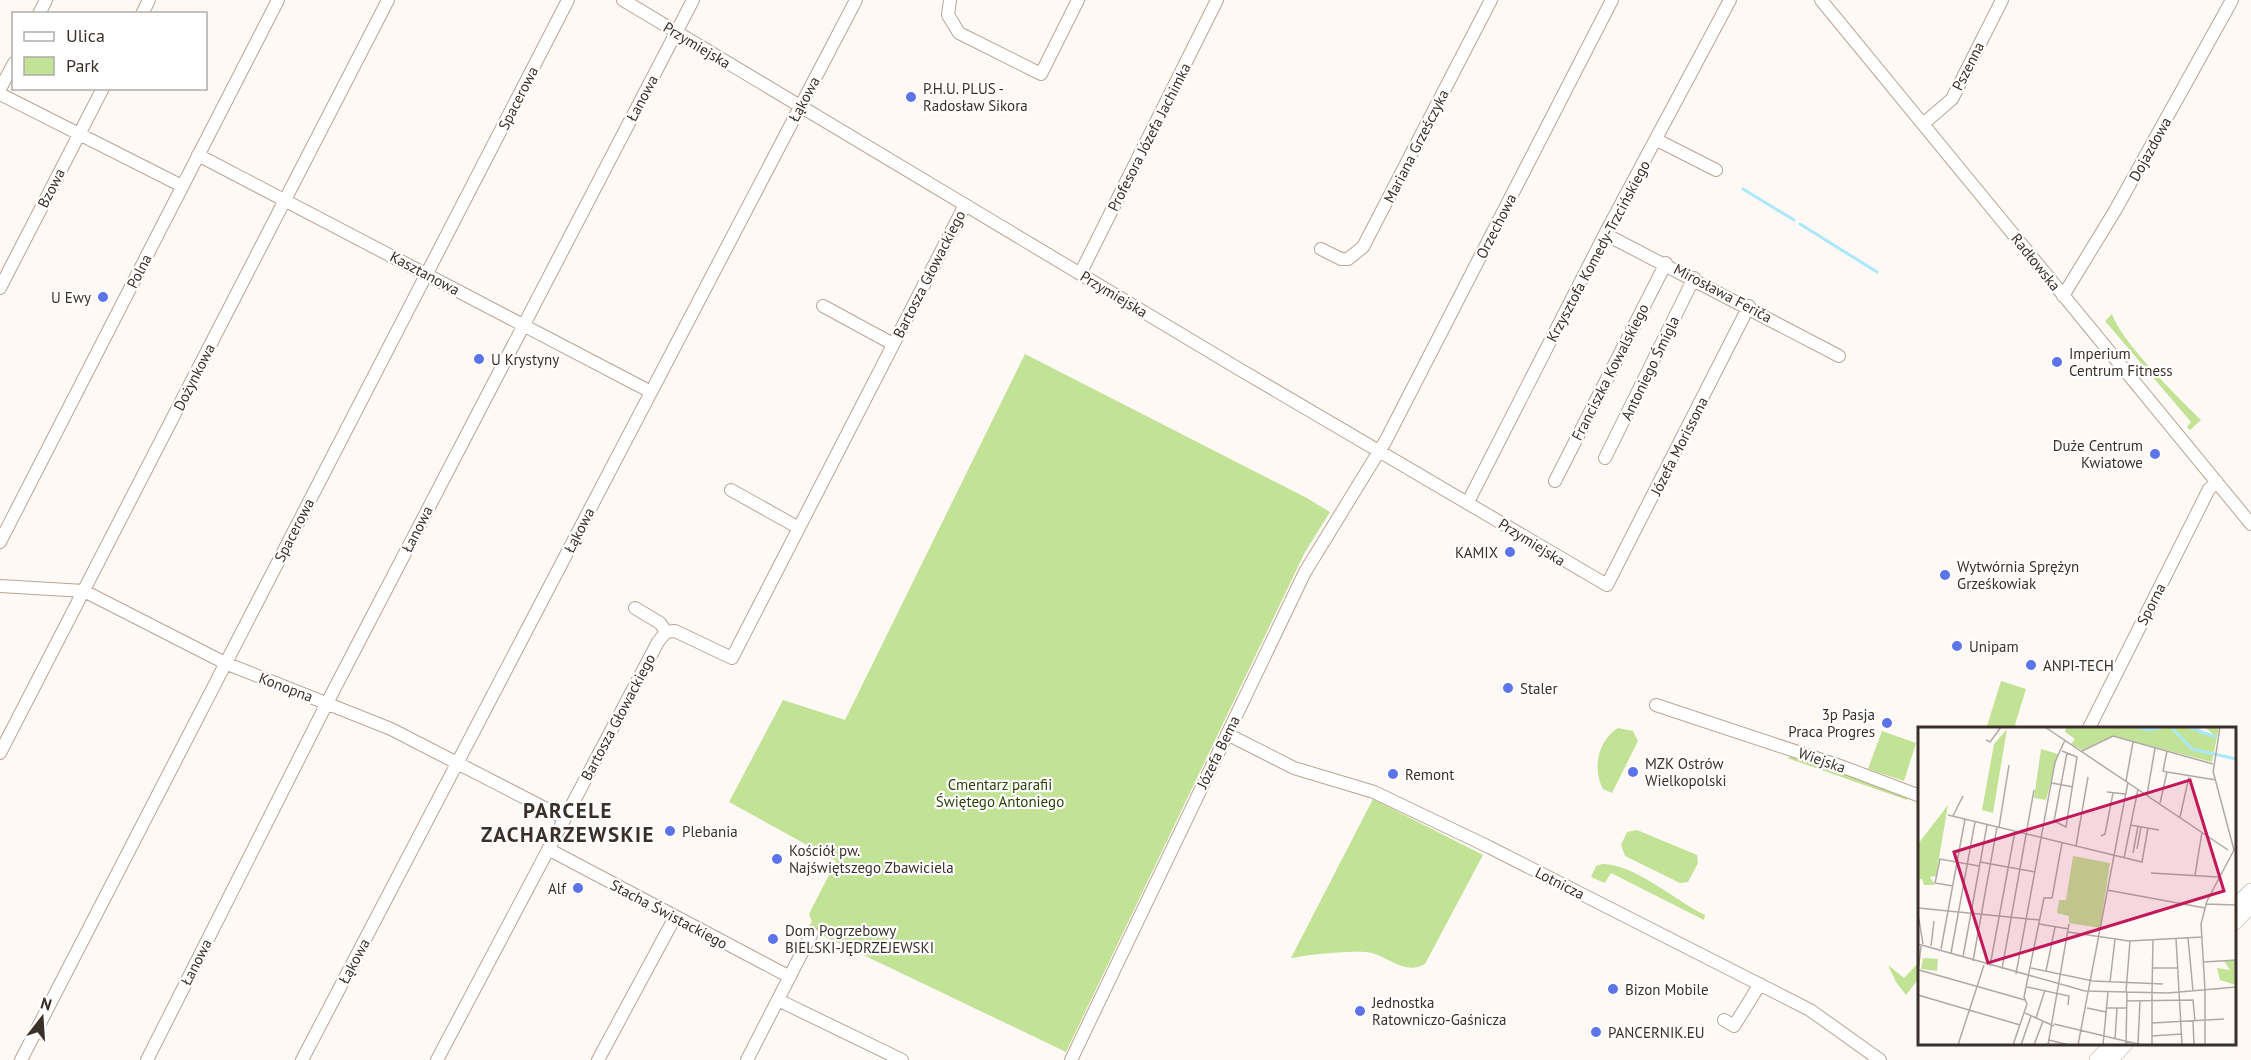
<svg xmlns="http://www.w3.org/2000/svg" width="2251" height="1060" font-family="'PT Sans',sans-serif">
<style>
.green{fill:#c2e296}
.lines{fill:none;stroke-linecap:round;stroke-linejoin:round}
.stream{stroke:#abe8fa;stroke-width:3}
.minor-casing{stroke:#bba492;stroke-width:14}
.major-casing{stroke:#bba492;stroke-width:16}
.minor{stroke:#fff;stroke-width:12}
.major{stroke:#fff;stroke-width:15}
.poi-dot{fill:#5c73ea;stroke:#fff;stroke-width:2}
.labels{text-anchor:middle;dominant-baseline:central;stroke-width:4.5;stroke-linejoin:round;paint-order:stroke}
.street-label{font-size:15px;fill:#3a3029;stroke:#fff}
.poi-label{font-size:15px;fill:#3a3029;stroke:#fff;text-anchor:start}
.park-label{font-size:15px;fill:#2f4208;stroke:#fff}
.district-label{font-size:21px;font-weight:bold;letter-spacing:1.5px;fill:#3a3029;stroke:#fff}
.inset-river{fill:none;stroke:#abe8fa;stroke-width:3}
.inset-road{fill:none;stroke:#b0a9a3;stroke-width:1.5}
.view{fill:#c2185b;fill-opacity:0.15;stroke:#c2185b;stroke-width:3}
.inset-edge{fill:none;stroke:#3a3029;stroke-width:3}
</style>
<rect width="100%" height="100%" fill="#fef9f5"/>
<path class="green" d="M2112,314C2122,343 2178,397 2201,420L2190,430L2187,427L2191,422L2105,321Z
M1025,354L1305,497L1330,512L1305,552L1066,1052L807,928L812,922L809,914L836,861L729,802L783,700L845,720Z
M2001,681L2026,689L2014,728L1987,726Z
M1618,728L1633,731L1638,741L1612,793L1603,789C1592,769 1598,740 1618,728Z
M1882,731L1916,743L1904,781L1868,769Z
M1794,756L1907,795V800L1787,758Z
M1373,799L1483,855L1425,964C1405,975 1392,959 1372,953C1357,949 1307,955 1291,958Z
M1637,830L1697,855L1698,863L1688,882L1680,883L1625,856L1621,845L1627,832Z
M1602,864C1633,863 1676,901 1705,915L1704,920L1611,873L1605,883L1591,877L1596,866Z
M1919,962V978L1906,995L1896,982L1888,965L1904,978Z"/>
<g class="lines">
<path class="stream" d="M1743,189L1794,220
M1800,224L1877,272"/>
<defs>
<path id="minor" d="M623,0L1239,369L1607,585L1749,306
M950,0L948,15L959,33L1041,74L1078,0
M1821,0L2251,524
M39,14L46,0
M142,14L149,0
M0,89L14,63
M0,94L182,186
M1923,124L1952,99L2002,0
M1657,140L1716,170
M198,155L651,392
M1605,234L1839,356
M1321,249L1341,259H1348L1363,247L1491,0
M1080,274L1217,0
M0,288L103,88
M2063,296L2116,209L2232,0
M823,306L893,344
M1605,458L1694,278
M1555,481L1666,263
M731,490L799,528
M1468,502L1605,234L1730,0
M0,542L278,0
M0,586L84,591L225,663L391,729L564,818
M635,608L660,623L666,632
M1656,705L1843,767L1920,796
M2089,728L2209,489L2217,482
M1227,734L1294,768L1374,792L1489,847L1810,1010L1880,1060
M0,753L388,0
M548,849L790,977
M778,1000L902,1060
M1724,1020L1734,1026L1760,984
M21,1060L568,0
M147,1060L327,703L693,0
M302,1060L856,0
M437,1060L658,642L666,632L675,631L732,658L965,205
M598,1060L674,919
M747,1060L812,933
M1071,1060L1305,572L1386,440L1612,0"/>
<path id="major" d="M2234,908L2251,891
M2234,923L2251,905
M2097,1060L2112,1044
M2110,1060L2125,1044"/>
</defs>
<use href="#minor" class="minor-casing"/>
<use href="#major" class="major-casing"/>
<use href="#minor" class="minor"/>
<use href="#major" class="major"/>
</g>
<g class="poi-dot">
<circle cx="911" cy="97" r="6"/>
<circle cx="103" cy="297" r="6"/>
<circle cx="479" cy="359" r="6"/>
<circle cx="2057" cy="362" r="6"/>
<circle cx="2155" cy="454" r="6"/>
<circle cx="1510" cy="552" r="6"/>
<circle cx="1945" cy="575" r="6"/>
<circle cx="1957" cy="646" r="6"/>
<circle cx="2031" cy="665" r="6"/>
<circle cx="1508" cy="688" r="6"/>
<circle cx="1887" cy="723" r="6"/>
<circle cx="1633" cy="772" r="6"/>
<circle cx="1393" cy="774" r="6"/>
<circle cx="670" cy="831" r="6"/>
<circle cx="777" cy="859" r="6"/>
<circle cx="578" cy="888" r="6"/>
<circle cx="773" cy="939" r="6"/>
<circle cx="1613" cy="989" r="6"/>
<circle cx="1360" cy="1011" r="6"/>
<circle cx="1596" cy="1032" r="6"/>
</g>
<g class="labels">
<g class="street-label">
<text transform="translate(697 45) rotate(31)">Przymiejska</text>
<text transform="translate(1968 66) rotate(-63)">Pszenna</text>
<text transform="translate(518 98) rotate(-63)">Spacerowa</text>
<text transform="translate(642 98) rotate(-62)">Łanowa</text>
<text transform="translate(804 99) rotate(-62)">Łąkowa</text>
<text transform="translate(1149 137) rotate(-63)">Profesora Józefa Jachimka</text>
<text transform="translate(1416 146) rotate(-63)">Mariana Grześczyka</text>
<text transform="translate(2150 149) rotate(-61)">Dojazdowa</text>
<text transform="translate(51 188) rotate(-63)">Bzowa</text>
<text transform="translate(1496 226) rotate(-63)">Orzechowa</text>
<text transform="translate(1598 251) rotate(-62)">Krzysztofa Komedy-Trzcińskiego</text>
<text transform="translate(2036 262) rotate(51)">Radłowska</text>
<text transform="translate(139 271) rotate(-63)">Polna</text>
<text transform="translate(425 273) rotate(28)">Kasztanowa</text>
<text transform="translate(929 274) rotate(-63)">Bartosza Głowackiego</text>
<text transform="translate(1723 293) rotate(28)">Mirosława Feriča</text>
<text transform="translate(1114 294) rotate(31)">Przymiejska</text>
<text transform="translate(1650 368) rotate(-64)">Antoniego Śmigla</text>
<text transform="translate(1610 372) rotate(-63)">Franciszka Kowalskiego</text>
<text transform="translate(194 377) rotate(-63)">Dożynkowa</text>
<text transform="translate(1679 446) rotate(-63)">Józefa Morissona</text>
<text transform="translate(417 529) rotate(-63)">Łanowa</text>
<text transform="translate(294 530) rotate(-63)">Spacerowa</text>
<text transform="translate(579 530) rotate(-63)">Łąkowa</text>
<text transform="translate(1532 542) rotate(32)">Przymiejska</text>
<text transform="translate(2151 604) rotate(-63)">Sporna</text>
<text transform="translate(286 687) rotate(21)">Konopna</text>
<text transform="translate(618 717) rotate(-62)">Bartosza Głowackiego</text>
<text transform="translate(1218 752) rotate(-64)">Józefa Bema</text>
<text transform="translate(1822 760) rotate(19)">Wiejska</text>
<text transform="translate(1560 883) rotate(27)">Lotnicza</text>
<text transform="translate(669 914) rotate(28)">Stacha Świstackiego</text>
<text transform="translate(354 961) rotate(-62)">Łąkowa</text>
<text transform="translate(196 962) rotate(-63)">Łanowa</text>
</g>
<g class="poi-label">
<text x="923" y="88">P.H.U. PLUS -<tspan x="923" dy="17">Radosław Sikora</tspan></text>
<text x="91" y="297" text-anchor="end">U Ewy</text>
<text x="2069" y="353">Imperium<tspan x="2069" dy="17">Centrum Fitness</tspan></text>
<text x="491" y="359">U Krystyny</text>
<text x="2143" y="445" text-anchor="end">Duże Centrum<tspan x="2143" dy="17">Kwiatowe</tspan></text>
<text x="1498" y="552" text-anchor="end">KAMIX</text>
<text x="1957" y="566">Wytwórnia Sprężyn<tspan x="1957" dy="17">Grześkowiak</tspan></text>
<text x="1969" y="646">Unipam</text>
<text x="2043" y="665">ANPI-TECH</text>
<text x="1520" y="688">Staler</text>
<text x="1875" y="714" text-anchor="end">3p Pasja<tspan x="1875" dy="17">Praca Progres</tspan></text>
<text x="1645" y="763">MZK Ostrów<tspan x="1645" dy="17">Wielkopolski</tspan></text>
<text x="1405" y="774">Remont</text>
<text x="682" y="831">Plebania</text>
<text x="789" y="850">Kościół pw.<tspan x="789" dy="17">Najświętszego Zbawiciela</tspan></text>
<text x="566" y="888" text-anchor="end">Alf</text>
<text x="785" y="930">Dom Pogrzebowy<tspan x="785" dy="17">BIELSKI-JĘDRZEJEWSKI</tspan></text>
<text x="1625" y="989">Bizon Mobile</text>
<text x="1372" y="1002">Jednostka<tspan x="1372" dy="17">Ratowniczo-Gaśnicza</tspan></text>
<text x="1608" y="1032">PANCERNIK.EU</text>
</g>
<g class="park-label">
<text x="1000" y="784">Cmentarz parafii<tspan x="1000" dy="17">Świętego Antoniego</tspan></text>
</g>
<g class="district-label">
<text x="568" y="810">PARCELE<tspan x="568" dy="24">ZACHARZEWSKIE</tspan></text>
</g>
</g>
<g transform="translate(1918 727)">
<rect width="318" height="318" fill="#fef9f5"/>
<path d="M148,0H282L280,4L298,10L288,1L301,0L294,35L195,9L164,23L153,17L157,12L147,5ZM89,2L75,86L64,83L76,17ZM123,22L140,27L128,73L116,71ZM30,78L18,149L12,150L17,158H6L4,152H0V117ZM155,129L192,136L182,201L151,196V189L139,186L141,173H148ZM5,231L20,232L19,244L3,242ZM306,234H318V258L302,253L299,241L312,243Z" fill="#c2e296"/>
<path class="inset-river" d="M218,0L231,3L245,0M253,0L274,22L318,32M270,0L298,10"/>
<path class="inset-road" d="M127,0L310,123M68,13L72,15L83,0M144,24L159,30L148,100L136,94L149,26M164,24L195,9L295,37M249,24L245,44L249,45M249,45L298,53M295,46L302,0M208,54L215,15M134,56L155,60M189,65L207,67M229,68L237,21M242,76L249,45M30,88L224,135L230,101M35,89L45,69M262,90L271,50M212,98L241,103M81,100L91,38M183,109L187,107L195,66M158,119L170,50M219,122L223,100M215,126L220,99M206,131L220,62M62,135L117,145M233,146L300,150M277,148L284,105M35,159L17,156L22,132L61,139M189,163L287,181M288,177L318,178M0,181L122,193M0,187L5,217M283,196L287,263M121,197L151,202M283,197L289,174L316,123L295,44M150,205L211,214L284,210M258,211L264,318M270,211L275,264M0,217L167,264L250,266L318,260M13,219L16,194M23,222L47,92M33,226L57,95M45,230L69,98M55,234L79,100M286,235L318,233M72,239L97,104M113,241L175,254L245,257M235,241H260M84,242L116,63M1,243L107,273M128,244L137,200M0,245L3,219M98,247L137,35L147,13M192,255L197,212M109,260L151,269L150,278M208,265L212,214M234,265L235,213M0,268L102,298M209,274L275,273L277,294M169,281L188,285M189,281H209M107,286L136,299M118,291L127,263M275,294L276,318M234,296L306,292M136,297L224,318M234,309L263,307M197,312L199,281M131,313L151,318M220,317L222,274M40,318L66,238M95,318L109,277L106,270L126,171H134L144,116M103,318L113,289M116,318L125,294M130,318L151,197M160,318L210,55M185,318L190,265M208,318L209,265M234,318V266M287,318V263"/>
<path class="view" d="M272,53L306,164L70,236L36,125Z"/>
<rect width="318" height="318" class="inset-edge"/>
</g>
<rect x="12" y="12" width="195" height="78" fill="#ffffff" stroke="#b0aca9" stroke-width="1.5"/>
<rect x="24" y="32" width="30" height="9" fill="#ffffff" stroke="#b0aca9" stroke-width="1.5"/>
<text x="66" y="42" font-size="18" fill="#3a3029">Ulica</text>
<rect x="24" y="57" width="30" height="18" fill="#c2e296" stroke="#b0aca9" stroke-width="1.5"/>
<text x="66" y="72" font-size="18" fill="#3a3029">Park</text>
<g transform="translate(42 1018) rotate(17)" stroke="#ffffff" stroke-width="4.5" paint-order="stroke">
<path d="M0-4.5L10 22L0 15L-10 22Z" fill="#3a3029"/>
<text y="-9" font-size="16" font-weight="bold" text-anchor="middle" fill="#3a3029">N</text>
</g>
</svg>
